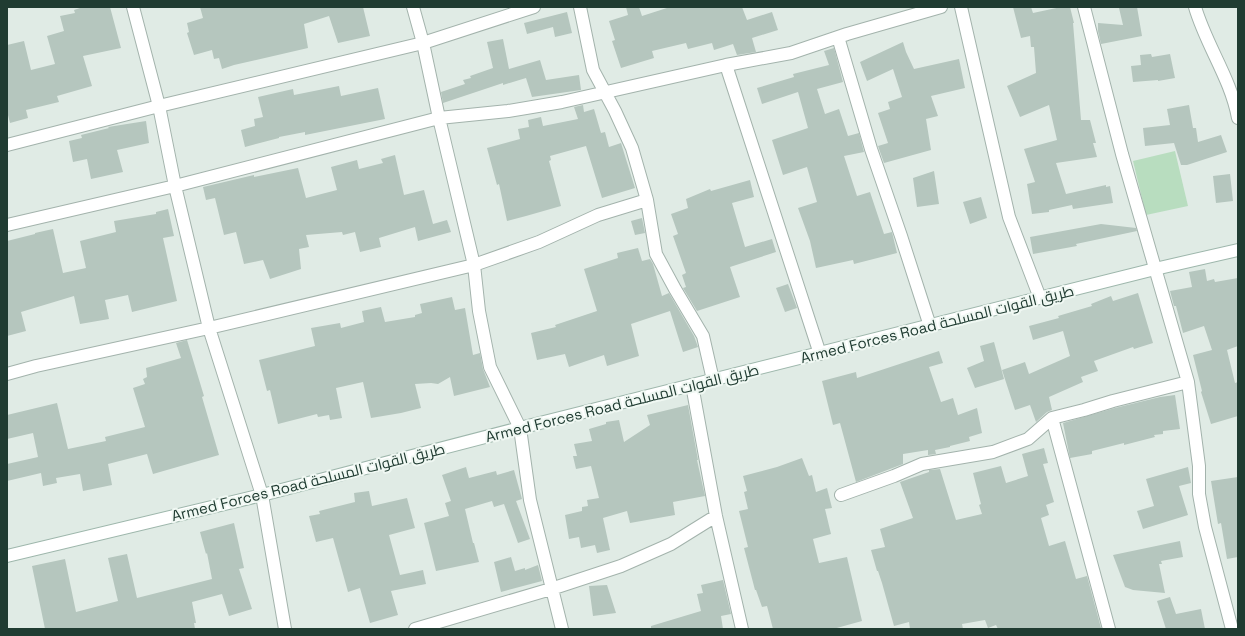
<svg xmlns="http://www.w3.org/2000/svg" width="1245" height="636" font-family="'Space Grotesk',Cairo,sans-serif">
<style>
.green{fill:#b8ddbf}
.building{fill:#b5c6be}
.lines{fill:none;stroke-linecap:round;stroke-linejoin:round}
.street-casing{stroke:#a3b3ac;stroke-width:14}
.secondary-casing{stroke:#9eb7ac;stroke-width:14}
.street{stroke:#fff;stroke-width:12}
.secondary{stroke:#fff;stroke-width:12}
.labels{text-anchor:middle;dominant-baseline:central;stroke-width:4;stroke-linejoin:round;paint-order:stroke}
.street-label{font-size:15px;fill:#203c32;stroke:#f0f8f3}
</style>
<rect width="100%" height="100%" fill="#e0ebe5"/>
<path class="green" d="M1175,151L1188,206L1146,215L1133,161Z"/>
<path class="building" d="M83,7H110L121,48L83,56L92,86L57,96L59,102L26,110L28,118L10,123L7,111V45L24,41L31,70L55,64L47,36L64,31L60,16L75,13L74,10Z
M200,7H363L370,36L338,43L329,16L304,24L308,48L234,65L222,69L219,58L214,59L212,50L194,55L187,33L189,32L187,23L203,18Z
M626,7H639L642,16L670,7H742L747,20L772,12L778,30L752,38L756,52L737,55L733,44L714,50L712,43L688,49L686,43L652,51L654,58L621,68L612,41L615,40L609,21L628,15Z
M1013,7H1031L1033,13L1061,7H1070L1074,23H1073L1081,120H1090L1096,143H1093L1097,157L1056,163L1066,194L1106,185V187L1110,186L1113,203L1073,209L1072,205L1049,210V212L1032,214L1027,184L1035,182L1024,149L1057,140L1049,105L1020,117L1007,86L1036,73L1034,47H1031L1030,36L1021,38Z
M1127,7H1137L1142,36L1101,44L1098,31V23L1123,25L1119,8Z
M567,12L572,33L555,37L553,27L527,34L524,23Z
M503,39L509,69L540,60L546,80L579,75L581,90L532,97L526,78L503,85V83L443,103L441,92L465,84L463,80L471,78L470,76L493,68L487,42Z
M903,42L906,52L914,69L959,59L965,88L931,96L938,116L926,119L931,150L884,163L878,146L888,143L878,113L890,109L888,102L902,97L893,69L867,81L860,62Z
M834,48L843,82L817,89L825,114L839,109L848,136L859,133L864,152L844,156L857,196L870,192L884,234L892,232L897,253L854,264L853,260L816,268L810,241L798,208L817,202L807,167L783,175L772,140L808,128L798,92L762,104L757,88L794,77L793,74L829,65L824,51Z
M1151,54L1152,57L1170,54L1175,78L1158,81V80L1133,82L1131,66L1141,65L1140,55Z
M339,86L341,96L378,88L385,119L305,135V132L279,137V138L245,147L241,130L255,126L254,119L263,117L258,97L293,89L294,95Z
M583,105L584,112L594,109L601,133L605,132L609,147L621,143L635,188L602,198L586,146L550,156L551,160L549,161L561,206L526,216L507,221L499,184L497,185L487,148L520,139L518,129L529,127L528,120L541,117L543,126L578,119L574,107Z
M1189,105L1193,128H1196L1198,142L1221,135L1227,152L1187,165H1181L1174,143L1145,146L1143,128L1170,125L1167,109Z
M146,121L149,143L117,150L123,172L91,179L87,159L73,162L69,141L82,138L81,135L109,128L108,127Z
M395,155L404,195L424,190L433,224L447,220L451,232L418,241L415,227L379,238L381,247L360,252L355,232L343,235L342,232L306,235L309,247L299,249L301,269L270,279L263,260L244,264L236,232L224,235L215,198L206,200L203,187L254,175V177L298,168L306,198L337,190L331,167L357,160L359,169L383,163L381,159Z
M934,171L939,204L917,207L913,178Z
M1230,174L1233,201L1216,203L1213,176Z
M750,180L754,197L732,203L745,247L772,239L776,252L730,267L740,297L697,311L683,288L686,287L682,275L686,273L673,236L678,234L671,214L688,208L686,199L710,189L711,191Z
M981,197L987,218L970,224L963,202Z
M168,209L174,236L163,238L177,301L132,312L128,295L105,300L109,319L80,324L74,296L21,312L26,331L7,336V241L35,234V233L53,229L63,273L86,268L80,241L116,232L114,221L156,214V212Z
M642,218L645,233L635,235L631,221Z
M1101,224L1136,228L1137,231L1076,244L1077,246L1033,254L1030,237Z
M638,248L642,261L650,259L653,264L662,296L669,293L694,336L698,347L683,352L670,311L631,324L639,356L607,366L604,355L569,367L565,354L537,360L531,333L556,327L555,325L597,311L584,269L618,258L617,253Z
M1205,269L1207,281L1214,279L1215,282L1238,278V346L1227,350L1235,383L1238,382V416L1211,424L1201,392L1202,391L1193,355L1212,350L1204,326L1183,333L1176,306H1174L1170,291L1192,287L1189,272Z
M788,284L797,308L785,312L776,288Z
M1138,293L1153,343L1134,349L1133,347L1094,361L1098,371L1081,377L1083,382L1049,397L1052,410L1047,412L1036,422L1030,405L1015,410L1002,370L1025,362L1029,374L1070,356L1063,331L1033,340L1029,326L1059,318L1058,316L1092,306L1091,304L1111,296L1113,301Z
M452,297L455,310L465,308L473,355L480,353L483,369L490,387L454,396L450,377L438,384L431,383L415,384L421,408L401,413L371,418L363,382L336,388L342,418L330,420L329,415L318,417L317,414L278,424L270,390L267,391L259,360L315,346L311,328L340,323L341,328L364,322L362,311L381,307L385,322L415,317V315L422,313L420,304Z
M187,340L204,396L202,397L219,455L153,474L147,454L108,464L112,485L83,491L80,474L56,478L57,483L43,486L41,473L7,481V464L38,457L33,433L7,439V415L57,403L68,449L106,441L105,437L145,427L133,388L145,384L143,379L147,377L146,368L181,358L176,343Z
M994,342L1004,379L975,388L967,368L984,361L980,346Z
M939,351L943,363L929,367L941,402L953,398L958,415L977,408L982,433L969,437L970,441L950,446V447L935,450L936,454L928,455V450L903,454V464L856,482L840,423L833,425L822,381L856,372L857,378Z
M1175,395L1180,429L1163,431V434L1154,435L1155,437L1124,445V443L1092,451V454L1070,458L1063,423L1115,408L1160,397Z
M688,405L698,460H697L705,496L673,502L675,515L630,523L627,511L603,518L610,550L597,553L595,545L581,548L579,537L569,539L565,515L582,511V507L588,506L587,500L599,498L591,466L576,469L573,456H577L574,444L592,441L589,429L606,424V422L619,420L624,442L650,425L647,415Z
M1044,448L1048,463L1043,464L1054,502L1046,505L1049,515L1041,518L1049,546L1065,541L1076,579L1087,576L1101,628L1095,629H998L996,625L988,628L985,620L962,624L963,629H910L909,622L894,626L882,583L878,571H877L871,550L885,547L880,529L913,518L900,482L929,472V470L940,469L956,520L982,514L979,505L981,504L973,473L1001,466L1006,483L1028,476L1022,454Z
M802,458L809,476L812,475L816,492L827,488L832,508L825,509L831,534L813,539L819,563L847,557L862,621L833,629H773L767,606L762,607L756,590H755L744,548L748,547L739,511L748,509L744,492L747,491L743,476L777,467Z
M466,467L469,478L496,471L497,475L514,470L522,499L516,501L530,539L518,543L504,504L494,507L492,501L465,509L473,543H474L479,562L436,571L424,523L449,516L445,503L451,501L442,475Z
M1188,467L1191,483L1179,486L1188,515L1143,529L1137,511L1154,506L1146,479Z
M1238,477V557L1227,559L1221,523L1218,524L1211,481Z
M369,491L372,506L407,498L415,528L389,535L400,575L423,570L426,584L391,591L398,615L370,623L360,588L348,592L333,538L316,542L309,516L320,514L319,511L355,502L354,493Z
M234,523L244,568L239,569L252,609L229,616L222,594L192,602L196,623H194L195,629H45L32,566L65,559L76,612L118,601L108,558L127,554L137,598L212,579L207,553L206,554L200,532Z
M1180,541L1183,557L1161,561L1162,564H1159L1165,593L1133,590L1125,587L1113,555Z
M511,557L515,571L525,568V570L538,565L542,581L501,592L494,562Z
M723,580L731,614L721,616L723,629H651V626L701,611L697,594L703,593L701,585Z
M607,585L616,613L593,616L589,586Z
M1170,597L1176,614L1201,609L1205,629H1166L1157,601Z"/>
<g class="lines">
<defs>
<path id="street" d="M133,7L159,106L175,186L209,328L262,495L285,629
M413,7L423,43L439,118L474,265L479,311L490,367L520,428L530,500L562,629
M580,7L593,70L615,111L632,148L647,200L656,254L675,289L703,336L713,380
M961,7L1009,217L1040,298
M1084,7L1122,154L1188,382L1199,466V494L1205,527L1232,629
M1195,7C1206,45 1231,79 1238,118
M838,37L871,149L901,236L930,326
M726,65L820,354
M7,145L159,106L423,43L534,7
M7,225L175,186L439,118L508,111L562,102L726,65L791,53L847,34L941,7
M7,374L36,366L209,328L474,265L539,242L598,215L647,200
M692,385L716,516L742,629
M1052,418L1109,629
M841,495L894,476L922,464L993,452L1028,439L1052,418L1084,410L1113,401L1188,382
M415,629L551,589L621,566L671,544L716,516"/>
<path id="secondary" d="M7,556L262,495L520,428L1155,269L1238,250"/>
</defs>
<use href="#street" class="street-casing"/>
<use href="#secondary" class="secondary-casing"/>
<use href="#street" class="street"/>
<use href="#secondary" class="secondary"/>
</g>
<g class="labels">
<g class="street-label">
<text transform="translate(937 324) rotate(-14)">Armed Forces Road طريق القوات المسلحة</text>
<text transform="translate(622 403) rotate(-14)">Armed Forces Road طريق القوات المسلحة</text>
<text transform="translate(308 482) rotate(-14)">Armed Forces Road طريق القوات المسلحة</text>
</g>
</g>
<rect width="1245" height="636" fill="none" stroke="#203c32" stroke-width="16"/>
</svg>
